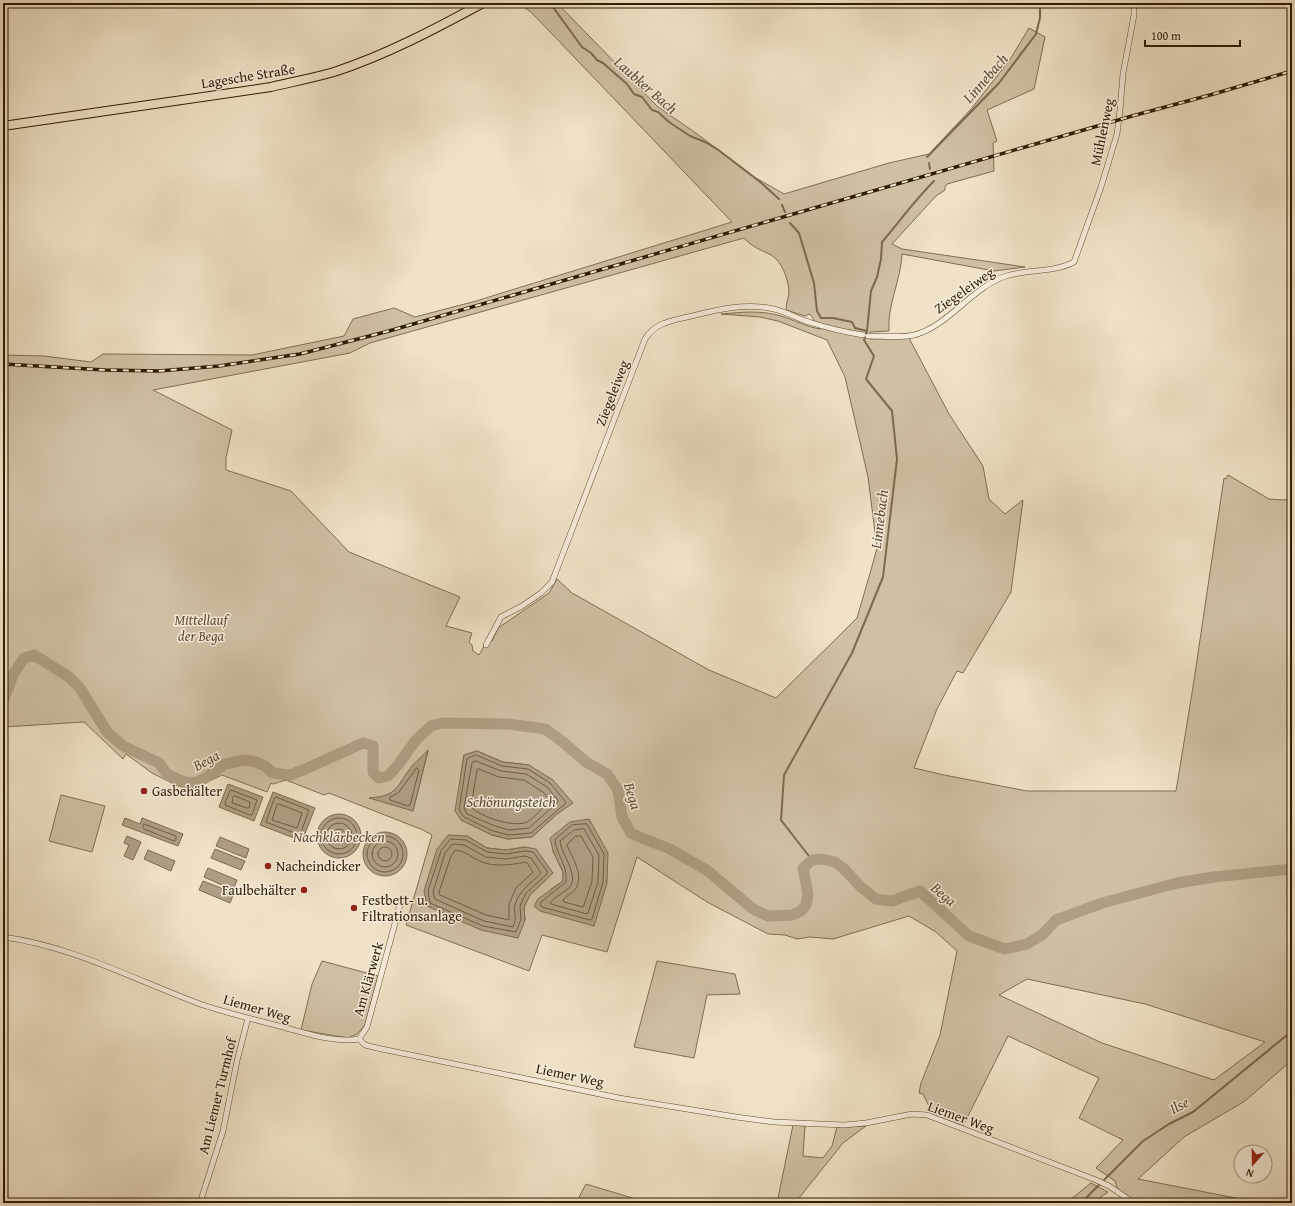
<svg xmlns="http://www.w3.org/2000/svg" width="1295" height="1206" font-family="'Gentium Book Plus',serif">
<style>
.green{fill:#cfc0a4;stroke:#806e52;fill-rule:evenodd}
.water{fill:#ae9e83;stroke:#7c6a4f}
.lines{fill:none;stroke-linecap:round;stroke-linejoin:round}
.shore{stroke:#6f5c42;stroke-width:1}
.stream{stroke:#7c6a4f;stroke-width:2}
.river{stroke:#ae9e83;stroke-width:11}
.street-casing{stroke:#604d32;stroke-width:6}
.primary-casing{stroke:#301b00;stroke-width:10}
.street{stroke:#f5ecda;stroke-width:5}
.primary{stroke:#efe2c6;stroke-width:8}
.rail-casing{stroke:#301b00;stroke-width:3.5}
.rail{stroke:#f5ecda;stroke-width:2;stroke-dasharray:6;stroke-linecap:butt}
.poi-dot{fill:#8f2418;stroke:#f5ecda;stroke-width:1.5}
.labels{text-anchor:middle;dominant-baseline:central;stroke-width:3;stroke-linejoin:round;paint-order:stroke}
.street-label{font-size:14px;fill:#301b00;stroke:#f5ecda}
.park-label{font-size:14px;font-style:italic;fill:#604d31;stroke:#f5ecda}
.poi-label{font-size:14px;fill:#301b00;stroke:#f5ecda;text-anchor:start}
.water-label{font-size:15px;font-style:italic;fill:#624f34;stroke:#f5ecda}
</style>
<rect width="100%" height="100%" fill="#efe2c6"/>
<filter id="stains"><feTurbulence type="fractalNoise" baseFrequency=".005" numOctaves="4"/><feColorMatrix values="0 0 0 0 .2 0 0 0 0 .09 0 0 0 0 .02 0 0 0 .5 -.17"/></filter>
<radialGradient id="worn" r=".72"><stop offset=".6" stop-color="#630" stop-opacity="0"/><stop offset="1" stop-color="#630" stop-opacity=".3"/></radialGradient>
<path class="green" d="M518,3H557L657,106L697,134L756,178L784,194L889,163L929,154L972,108L1011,58L1029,28L1045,37L1034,89L987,110L997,141L993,143L994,171L947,184L945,187V190L936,196L892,244L902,249L1025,267L994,271L902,254C901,280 887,305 889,331L870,332V339L909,338L949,414L983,466L989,499L1005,514L1023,500L1011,592L963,673L957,671L937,709L914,768L944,775L1027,791H1176L1193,687L1224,478L1226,479L1228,475L1269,499L1283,500L1292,499V1060L1245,1101L1184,1137L1138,1179L1246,1200L1245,1203H1137L1118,1191L1115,1181L1096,1168L1123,1140L1079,1118L1099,1078L1008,1036L963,1126L938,1117L933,1114L923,1094L919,1093L921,1083L940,1035L957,951L936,932L909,916L833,939L810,937L797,939L785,935L768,934L707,902L637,857L607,952L542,935L529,971L406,925L432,835L423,830L329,793L324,795L286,780L273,784L271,783L267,792L222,775L191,790L178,786L152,773L126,754L123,759L84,722L3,727V355L44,356L91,362L103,354L252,355L344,336L353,319L394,308L415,317L476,301L732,222L531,12ZM744,238C752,247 761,250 771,255C782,261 788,279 789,291C789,297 786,303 786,310L805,316L810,314L820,329C807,327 794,320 781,316C760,310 743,312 721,314L760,317L778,321L827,340L845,377L868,477L877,548L871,570L857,618L776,698L709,670L572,593L557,579L549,593L498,628L492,641L488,639L479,655L473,651L472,645L469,642L472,633L446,626L460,597L349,552L291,491L226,470V458L232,430L153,390L350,353L370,343ZM428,751L413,811L379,798L395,791L414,765ZM477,751L503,762L529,765L572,803L557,814L532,837L508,839L492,835L461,820L460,782L464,755ZM467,836L487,848L506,850L525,847L553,873L530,895L524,907L525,920ZM553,851L594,926L551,889L563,881V872ZM1027,979L1145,1004L1265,1042L1214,1080L1102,1043L999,995Z
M61,795L105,806L92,852L49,841Z
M322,961L378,976L365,1025L357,1034L348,1038L301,1030L312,984Z
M657,961L735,974L740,994L707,995L694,1058L634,1047Z
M793,1125L805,1126L803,1156L823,1158L832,1146L837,1127L866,1126L843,1143L795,1203H777Z
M1091,1183L1108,1192L1092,1203H1066Z
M586,1184L649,1203H576Z"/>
<path class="water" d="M428,750L413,811L369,798C399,796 396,786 412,766C417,761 423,756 428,750Z
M477,751L503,762L529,765L553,780L573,803L557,814L532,837L508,839L492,835L461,820L455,811L464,755Z
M228,784L263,797L254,821L219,807Z
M273,792L315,808L302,841L260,825Z
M317 836a22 22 0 1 1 44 0a22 22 0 1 1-44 0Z
M125,818L140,824L142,818L183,834L178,846L122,825Z
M589,819L608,853L607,883L594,926L540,911L534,906L538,899L563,881V872L553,851L550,838L570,822Z
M363 854a22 22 0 1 1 44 0a22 22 0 1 1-44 0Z
M448,835L467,836L487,848L506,850L525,847L536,849L553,873L530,895L524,907L525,920L518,938L481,930L427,906L424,891L437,849Z
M127,836L141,842L133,860L124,856L129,845L124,843Z
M220,837L249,849L246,858L216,846Z
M215,849L245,861L241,870L211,858Z
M148,850L175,861L171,871L144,859Z
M208,868L237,880L233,890L204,877Z
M203,881L234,893L230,903L199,890Z"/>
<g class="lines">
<path class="shore" d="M476,755L502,766L528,769L550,783L565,801L566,803L531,833L509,835L493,831L464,817L459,810L467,759Z
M476,761L501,771L526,774L547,787L558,800V802L529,828L509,830L495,826L467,814L464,808L472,763Z
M417,768L419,770L410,805L408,806L390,800V797L398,793Z
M479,769L499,777L524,780L543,792L549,799L550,801C543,806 534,819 527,822C513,828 481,817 471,807L477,770Z
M231,790L257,800L252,815H250L225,805V803Z
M235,796L250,802L249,808H247L232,803L233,797Z
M276,797L309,810L300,835L266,822L274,799Z
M279,804L302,813L297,828L272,820L277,805Z
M321 836a18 18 0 1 1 36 0a18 18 0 1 1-36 0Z
M326 836a13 13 0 1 1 26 0a13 13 0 1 1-26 0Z
M144,824L176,836V840L174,841L144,829L143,827Z
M587,824L604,854L603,882L592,919L590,920L542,907L540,905L541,902L566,882C568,864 556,856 555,839L572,825Z
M584,829L599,855L598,882L588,913L587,914L551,904L550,903C555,896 564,893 570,887C579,874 561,854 560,841L574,830Z
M332 836a7 7 0 1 1 14 0a7 7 0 1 1-14 0Z
M576,836H581L593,857L592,881L584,905L583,907L564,902L563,900C566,896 571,894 575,890C585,875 572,858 567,845Z
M367 854a18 18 0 1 1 36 0a18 18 0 1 1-36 0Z
M451,839L466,840L487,852L506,854L525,851L533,852L547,871V874L526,893L520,906L521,919L516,932L483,926L430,903L428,891L441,851Z
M372 854a13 13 0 1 1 26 0a13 13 0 1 1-26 0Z
M453,844L464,845L486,857L506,859L525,856L531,858L541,873C532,883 519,890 515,905C513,914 518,916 513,927L484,921L435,899L433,892L445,853Z
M378 854a7 7 0 1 1 14 0a7 7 0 1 1-14 0Z
M456,850C466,851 472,858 482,862C495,867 511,865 525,862L527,863L533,872L516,888L509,904V920L486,915L440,895L439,892L451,856Z"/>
<path class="stream" d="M550,3L582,47L591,53L597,60L603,63L627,84L634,94L642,97L652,110L658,112L669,122L690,136L705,142L717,149L759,181L779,199
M927,157L999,83L1036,34L1040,18V4
M929,163L930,169
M782,205L785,212
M790,223L799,233L814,283L817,311L821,318H833L852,322L855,328L867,331
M812,860L781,820L784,775L852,653L883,577L897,459L892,411L866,379L874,356L864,340L867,331L871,291L877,277L881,259L882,242C899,222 915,200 934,181
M1081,1203L1143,1141L1169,1124L1193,1112L1292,1031"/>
<path class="river" d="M3,701L14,673L24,658L34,655L69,677L80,688L107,732L123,746L159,763L167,774L184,782L194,783L205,778L225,764L245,760L256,762L265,766L273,773L290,775L303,770L363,743L373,746V772L379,778L388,776L398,765L416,740L431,726L442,723L508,724L545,729L563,742L586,762L607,774L618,790L622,817L631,833L637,836L670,849L708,871L753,909L768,916L792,915L801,911L806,905L808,894L803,868L812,860L822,859L835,862L844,869L861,887L876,899L892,901L920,891L969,936L1005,949L1027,944L1042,935L1056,920L1102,903L1177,883L1214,877L1292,869"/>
<defs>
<path id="street" d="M868,336C882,336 900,338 914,335C949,326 972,287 1006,276C1028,269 1053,273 1074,262L1101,187L1117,134L1120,110L1123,74L1134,15V3
M486,645L501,617L522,606L541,593L552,582L645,339C655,323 670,321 687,317C713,311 741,303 769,308C783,310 796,318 809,322C827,328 845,332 863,335
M3,937C72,946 135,980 200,1004C226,1013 253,1019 279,1026C305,1033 333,1043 359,1039
M359,1039L365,1045L377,1048L619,1098L736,1117L774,1122L844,1125L866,1123L912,1114L927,1115L1096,1180L1109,1186L1134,1203
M359,1039L367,1027L401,901
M200,1203L223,1131L237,1061L248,1018"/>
<path id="primary" d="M3,126L271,87C292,82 313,78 334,72C386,55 435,29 483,3"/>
</defs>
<use href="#street" class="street-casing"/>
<use href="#primary" class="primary-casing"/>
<use href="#street" class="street"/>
<use href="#primary" class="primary"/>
<defs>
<path id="rail" d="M3,364L105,370L159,371L219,366L300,354L389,331L1132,116L1210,95L1292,71"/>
</defs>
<use href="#rail" class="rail-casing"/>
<use href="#rail" class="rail"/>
</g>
<g class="poi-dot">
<circle cx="144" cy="791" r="4"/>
<circle cx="268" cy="866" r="4"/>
<circle cx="304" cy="890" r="4"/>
<circle cx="354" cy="908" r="4"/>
</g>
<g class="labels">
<g class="street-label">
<text transform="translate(248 76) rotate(-9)">Lagesche Straße</text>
<text transform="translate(1102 132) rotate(-78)">Mühlenweg</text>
<text transform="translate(964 290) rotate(-35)">Ziegeleiweg</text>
<text transform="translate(612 393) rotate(-69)">Ziegeleiweg</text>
<text transform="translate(368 979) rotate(-74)">Am Klärwerk</text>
<text transform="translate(257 1008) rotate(16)">Liemer Weg</text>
<text transform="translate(570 1075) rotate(12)">Liemer Weg</text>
<text transform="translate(217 1096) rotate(-76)">Am Liemer Turmhof</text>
<text transform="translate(961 1117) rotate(20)">Liemer Weg</text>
</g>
<g class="park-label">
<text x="201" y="620">Mittellauf<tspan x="201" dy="16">der Bega</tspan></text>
</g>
<g class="poi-label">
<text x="152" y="791">Gasbehälter</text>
<text x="276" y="866">Nacheindicker</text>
<text x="296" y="890" text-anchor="end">Faulbehälter</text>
<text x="362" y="900">Festbett- u.<tspan x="362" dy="16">Filtrationsanlage</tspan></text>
</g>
<g class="water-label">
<text transform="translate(985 78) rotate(-49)">Linnebach</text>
<text transform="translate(646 85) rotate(41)">Laubker Bach</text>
<text transform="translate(879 519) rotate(-83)">Linnebach</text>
<text transform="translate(206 760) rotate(-28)">Bega</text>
<text transform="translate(633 796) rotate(73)">Bega</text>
<text x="511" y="801">Schönungsteich</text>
<text x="339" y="836">Nachklärbecken</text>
<text transform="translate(944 894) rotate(41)">Bega</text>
<text transform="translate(1179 1105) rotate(-28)">Ilse</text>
</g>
</g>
<rect width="1295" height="1206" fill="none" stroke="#efe2c6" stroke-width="16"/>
<rect x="4" y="4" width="1287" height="1198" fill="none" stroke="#301b00" stroke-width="2"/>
<rect x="8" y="8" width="1279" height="1190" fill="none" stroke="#301b00"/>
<g transform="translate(1253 1164) rotate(200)"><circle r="19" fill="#f5ecda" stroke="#a69883"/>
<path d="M0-3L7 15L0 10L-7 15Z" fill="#8f2418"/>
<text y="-6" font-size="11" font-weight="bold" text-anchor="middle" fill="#301b00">N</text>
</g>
<path d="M1145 40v6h95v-6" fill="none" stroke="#301b00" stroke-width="2"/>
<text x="1151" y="40" font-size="12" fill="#301b00" stroke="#f5ecda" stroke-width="3" paint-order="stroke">100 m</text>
<rect width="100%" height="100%" filter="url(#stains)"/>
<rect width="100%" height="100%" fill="url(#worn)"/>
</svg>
